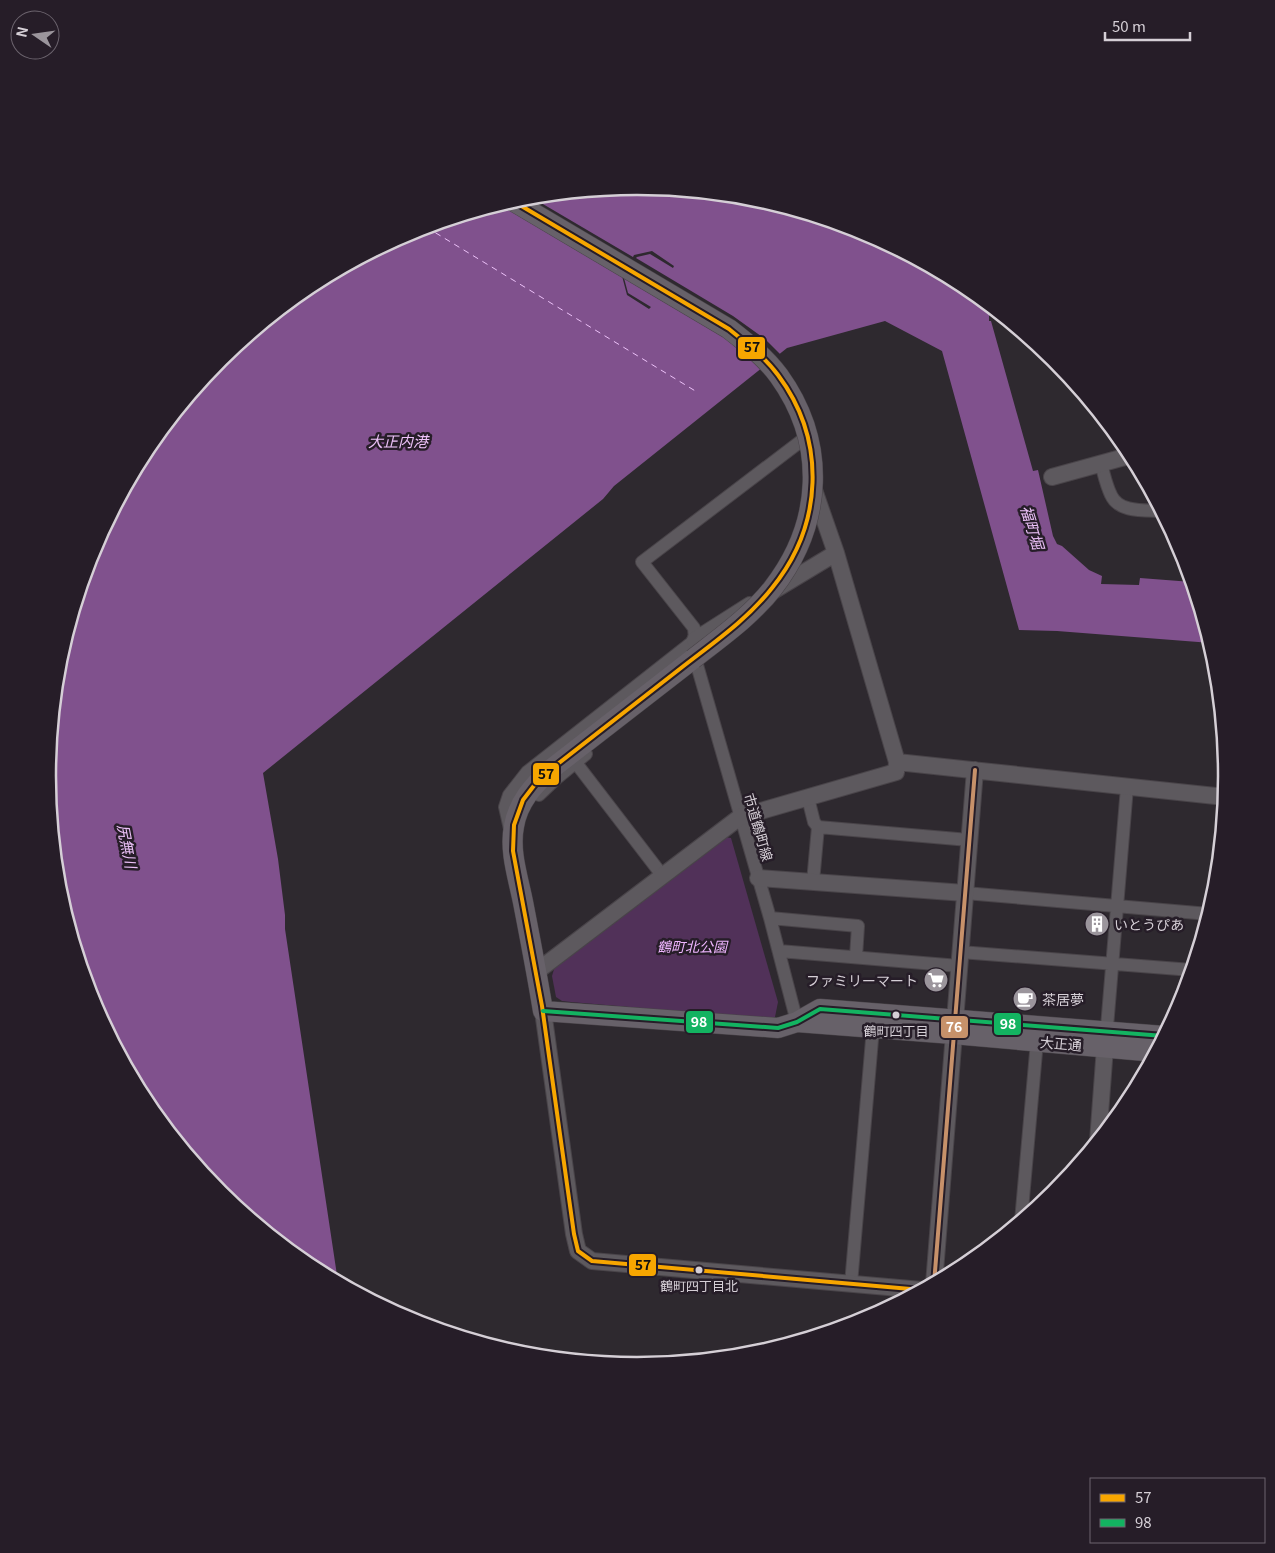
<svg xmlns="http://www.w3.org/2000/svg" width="1275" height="1553" font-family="Georgia,'Noto Sans JP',serif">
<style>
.green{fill:#513159}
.water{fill:#80518d}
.pier{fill:#2e292f}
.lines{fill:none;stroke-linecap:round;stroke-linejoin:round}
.ferry{stroke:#ecc1f8;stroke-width:1;stroke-dasharray:6 5;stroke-linecap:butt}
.minor-casing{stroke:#494449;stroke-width:14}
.tertiary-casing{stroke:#494449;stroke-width:18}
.primary-casing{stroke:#494449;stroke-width:21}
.minor{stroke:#5d595e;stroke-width:12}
.tertiary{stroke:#5d595e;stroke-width:16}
.primary{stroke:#676169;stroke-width:20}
.primary-bridge-casing{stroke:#494449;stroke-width:21;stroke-linecap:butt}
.primary-bridge{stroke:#676169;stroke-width:20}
.bus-1-casing{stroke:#261d28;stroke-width:8}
.bus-2-casing{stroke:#261d28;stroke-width:8}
.bus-3-casing{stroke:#261d28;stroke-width:8}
.bus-1{stroke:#f7a600;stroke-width:4}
.bus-2{stroke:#13b361;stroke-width:4}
.bus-3{stroke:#c7916a;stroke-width:4}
.bus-dot{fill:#d5cfd6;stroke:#261d28;stroke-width:2}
.labels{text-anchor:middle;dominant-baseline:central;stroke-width:5;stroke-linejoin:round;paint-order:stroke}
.bus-label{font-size:13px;fill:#d5cfd6;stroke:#261d28}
.street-label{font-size:14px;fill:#d5cfd6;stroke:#261d28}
.poi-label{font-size:14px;fill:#d5cfd6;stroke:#261d28;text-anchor:start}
.park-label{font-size:14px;font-style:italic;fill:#eeb5fe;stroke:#261d28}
.water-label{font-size:15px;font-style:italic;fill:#ecc1f8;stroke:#261d28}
.rim{fill:none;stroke:#d5cfd6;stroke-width:2.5}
.line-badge{stroke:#261d28;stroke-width:2}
.badge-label{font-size:14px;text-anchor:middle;font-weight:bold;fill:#fff}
.pale-badge-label{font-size:14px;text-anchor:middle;font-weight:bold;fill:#111}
</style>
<rect width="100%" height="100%" fill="#2e292f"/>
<path class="green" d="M725,837L731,838L778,1002L775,1017L768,1019L571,1002L562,1001L556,997L552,976L555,966Z"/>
<path class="water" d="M638,187L753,198L864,232L966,286L993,309L989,315V321H991L1033,471L1038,470L1053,536L1057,544L1062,546L1089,570L1102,576L1101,584L1139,585L1140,578L1192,582L1211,643L1057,631L1019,630L942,351L885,321L787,348L614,486L603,499L263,773L278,859L285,915V929L338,1282L309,1267L220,1193L147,1104L92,1002L59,891L48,776L59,661L93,550L147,448L221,359L310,286L412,231L523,198Z"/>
<path class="pier" d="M531,197L633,257L634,255L652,251L674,266L673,268L650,254L637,257L636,258L733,316L765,339L781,355L763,370L723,335L624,278L628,293L651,307L649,309L627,295L622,276L502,204L523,198Z"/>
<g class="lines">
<path class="ferry" d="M426,227L697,392"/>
<defs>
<path id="minor" d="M1101,464C1104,474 1106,485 1111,495C1119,513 1145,510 1162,511
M576,763L662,875
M539,795L558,777L586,754
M808,798L814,822L818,827L813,882
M818,827L969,840
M510,829L505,807L509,795L527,772L695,640
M965,893L1209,914
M770,918L858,926L856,957
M779,951L959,966
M960,952L1192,970
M797,1022L770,918L697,665L694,628L642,562L801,441
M1106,1039L1127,787
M1021,1221L1037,1041
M851,1284L873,1028"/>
<path id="tertiary" d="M1052,477L1132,455
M813,487L836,553L897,762L1225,797
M773,591L836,553
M695,640L750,605
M758,878L965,893
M536,972L740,817L896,772L897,762
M543,1011L574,1234L578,1251L592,1261L922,1290
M1098,1141L1105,1047
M934,1284L975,770"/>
<path id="primary" d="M693,659L550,770C533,786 518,802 514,826C509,851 518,877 523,902C530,938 537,974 543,1011L778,1028L797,1022L820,1009L1164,1036
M797,1022L953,1034L1156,1052"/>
</defs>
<use href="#minor" class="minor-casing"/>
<use href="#tertiary" class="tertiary-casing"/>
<use href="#primary" class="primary-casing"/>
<use href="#minor" class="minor"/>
<use href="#tertiary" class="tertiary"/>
<use href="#primary" class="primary"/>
<defs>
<path id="primary-bridge" d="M513,201L729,329C747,343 765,357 779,376C827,443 823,523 773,588C751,616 721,637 693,659"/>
</defs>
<use href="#primary-bridge" class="primary-bridge-casing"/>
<use href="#primary-bridge" class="primary-bridge"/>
<defs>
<path id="bus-1" d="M513,201L729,329C746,343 765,357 778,375C827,441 823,525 772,588C747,620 713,643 681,668C638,702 594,736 550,770L536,783L523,800L514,825L513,851L542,1006L574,1234L578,1251L592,1261L922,1290"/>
<path id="bus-2" d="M543,1011L778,1028L797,1022L820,1009L1164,1036"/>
<path id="bus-3" d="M934,1284L975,770"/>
</defs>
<use href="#bus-1" class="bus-1-casing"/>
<use href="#bus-2" class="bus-2-casing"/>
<use href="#bus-3" class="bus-3-casing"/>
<use href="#bus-1" class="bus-1"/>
<use href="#bus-2" class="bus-2"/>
<use href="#bus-3" class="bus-3"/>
</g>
<defs>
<symbol id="building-disc" viewBox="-11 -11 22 22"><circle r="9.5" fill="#9b959c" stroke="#261d28"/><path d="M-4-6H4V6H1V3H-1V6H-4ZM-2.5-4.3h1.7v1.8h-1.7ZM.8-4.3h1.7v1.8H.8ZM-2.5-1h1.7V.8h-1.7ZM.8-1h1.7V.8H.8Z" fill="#fff"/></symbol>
<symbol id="supermarket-disc" viewBox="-11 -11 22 22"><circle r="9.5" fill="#9b959c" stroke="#261d28"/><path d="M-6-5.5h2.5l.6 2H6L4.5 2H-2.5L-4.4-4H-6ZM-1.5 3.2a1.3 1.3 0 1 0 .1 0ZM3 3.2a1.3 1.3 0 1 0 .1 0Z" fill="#fff"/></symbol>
<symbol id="cafe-disc" viewBox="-11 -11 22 22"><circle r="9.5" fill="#9b959c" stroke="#261d28"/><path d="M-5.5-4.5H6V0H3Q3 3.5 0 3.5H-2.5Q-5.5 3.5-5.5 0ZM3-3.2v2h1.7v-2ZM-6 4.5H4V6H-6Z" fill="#fff"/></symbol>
</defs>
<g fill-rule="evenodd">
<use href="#building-disc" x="1083" y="910" width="28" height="28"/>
<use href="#supermarket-disc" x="922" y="966" width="28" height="28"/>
<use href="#cafe-disc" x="1011" y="985" width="28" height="28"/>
</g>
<g class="bus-dot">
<circle cx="896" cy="1015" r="4.5"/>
<circle cx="699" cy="1270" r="4.5"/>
</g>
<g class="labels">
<g class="bus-label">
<text x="896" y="1030">鶴町四丁目</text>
<text x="699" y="1285">鶴町四丁目北</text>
</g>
<g class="street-label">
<text transform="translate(759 827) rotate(74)">市道鶴町線</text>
<text transform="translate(1061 1043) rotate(5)">大正通</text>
</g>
<g class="poi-label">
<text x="1114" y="924">いとうぴあ</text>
<text x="918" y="980" text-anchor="end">ファミリーマート</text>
<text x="1042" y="999">茶居夢</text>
</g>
<g class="park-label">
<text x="692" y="946">鶴町北公園</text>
</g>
<g class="water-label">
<text x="398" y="440">大正内港</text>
<text transform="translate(1033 527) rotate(73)">福町堀</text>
<text transform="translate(128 846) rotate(79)">尻無川</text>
</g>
</g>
<path d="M0 0H1275V1553H0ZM56 776a581 581 0 1 1 1162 0a581 581 0 1 1-1162 0Z" fill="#261d28" fill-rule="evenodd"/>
<path class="rim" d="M56 776a581 581 0 1 1 1162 0a581 581 0 1 1-1162 0Z"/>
<g class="line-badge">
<rect x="737" y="336" width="29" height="24" rx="5" fill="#f7a600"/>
<rect x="532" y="762" width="28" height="24" rx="5" fill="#f7a600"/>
<rect x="685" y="1010" width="29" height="24" rx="5" fill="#13b361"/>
<rect x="993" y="1012" width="29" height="24" rx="5" fill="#13b361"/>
<rect x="940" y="1015" width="29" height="24" rx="5" fill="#c7916a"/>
<rect x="628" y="1253" width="29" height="24" rx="5" fill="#f7a600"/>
</g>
<g class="badge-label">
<text x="699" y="1027">98</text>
<text x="1008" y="1029">98</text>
<text x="954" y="1032">76</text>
</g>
<g class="pale-badge-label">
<text x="752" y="352">57</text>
<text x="546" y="779">57</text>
<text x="643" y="1270">57</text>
</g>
<rect x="1090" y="1478" width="175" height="65" fill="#261d28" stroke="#6c646e"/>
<rect x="1100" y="1494" width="25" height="8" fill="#f7a600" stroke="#6c646e"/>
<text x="1135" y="1503" font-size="15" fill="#d5cfd6">57</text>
<rect x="1100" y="1519" width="25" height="8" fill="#13b361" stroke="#6c646e"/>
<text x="1135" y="1528" font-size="15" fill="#d5cfd6">98</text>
<g transform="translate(35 35) rotate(283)"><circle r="24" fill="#261d28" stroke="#6c646e"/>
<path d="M0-4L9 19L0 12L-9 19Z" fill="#9b959c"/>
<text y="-8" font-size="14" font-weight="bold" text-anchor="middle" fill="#d5cfd6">N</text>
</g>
<path d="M1105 32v8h85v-8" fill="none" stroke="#d5cfd6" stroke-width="2.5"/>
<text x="1112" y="32" font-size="15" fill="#d5cfd6" stroke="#261d28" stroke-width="4" paint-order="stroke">50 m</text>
</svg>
